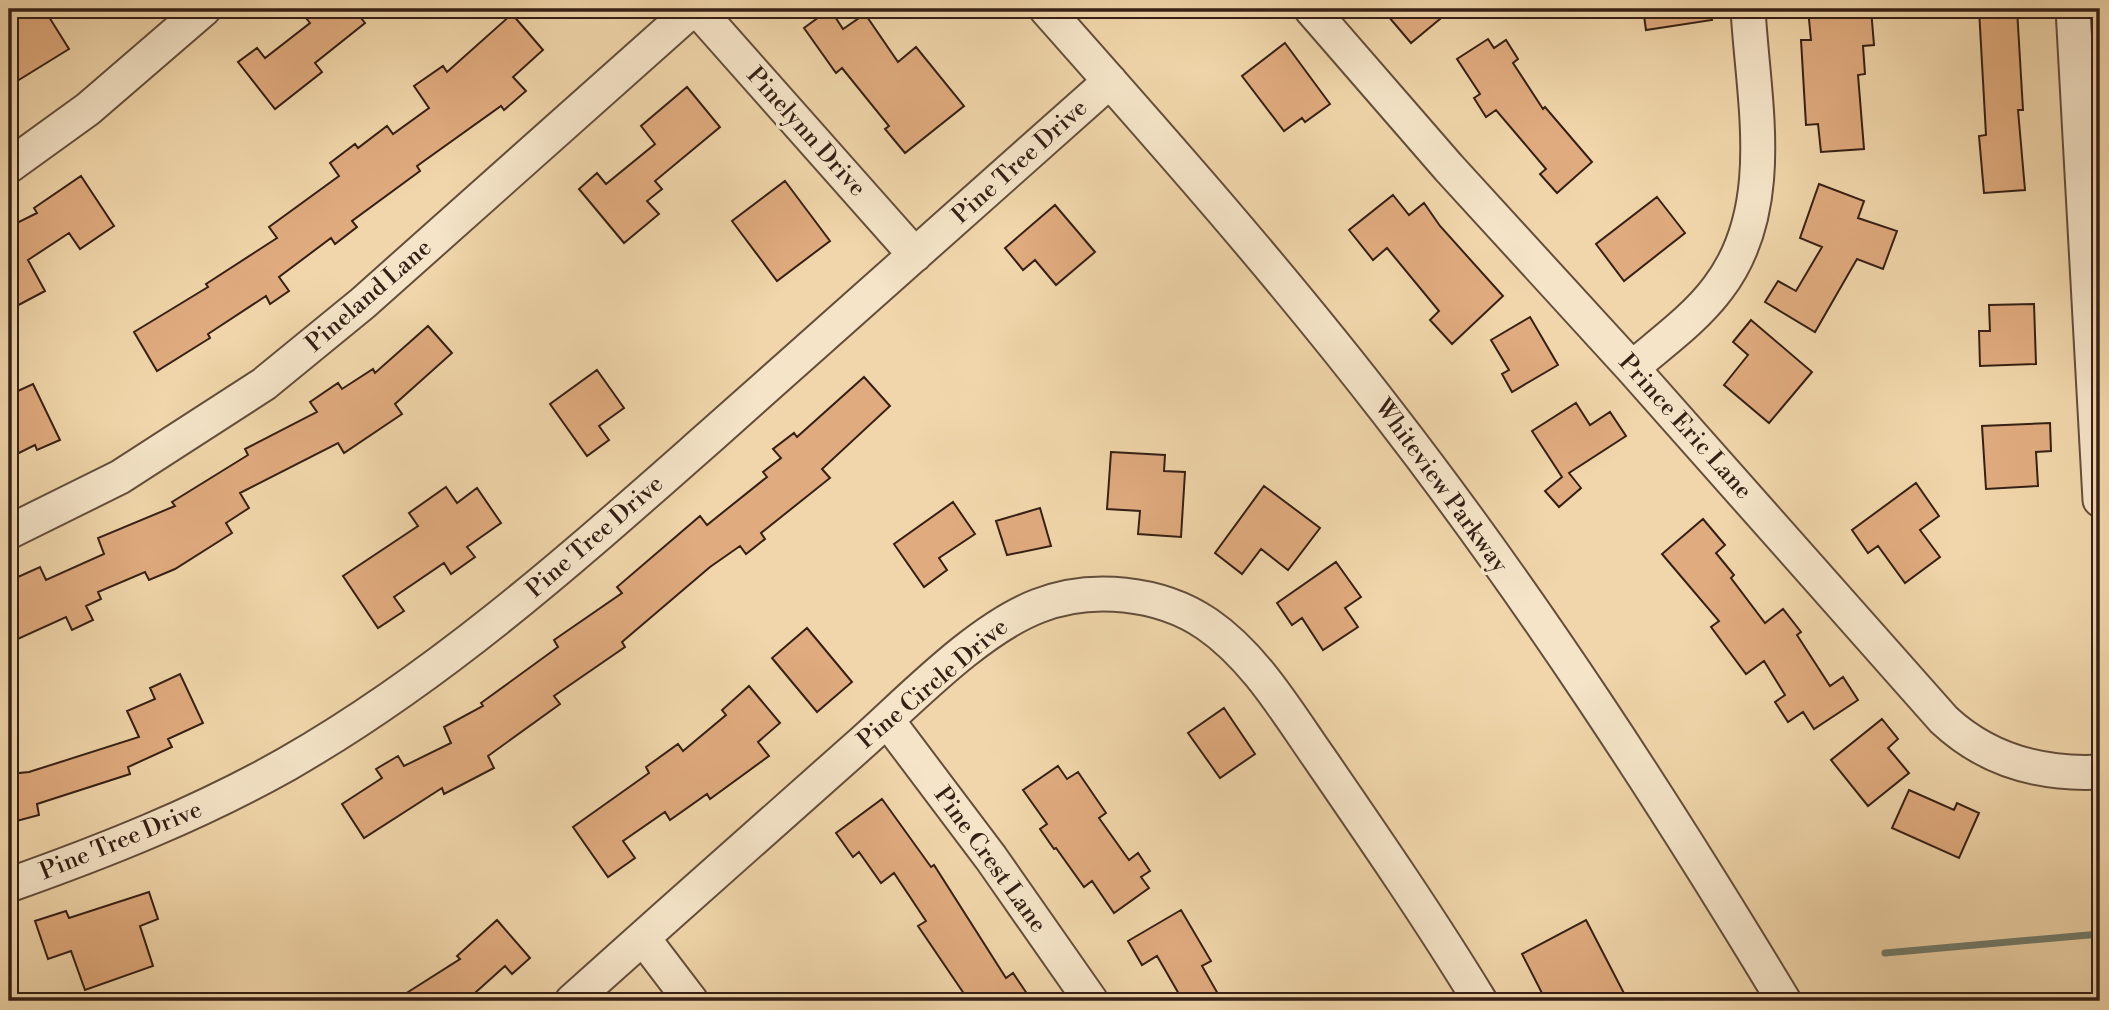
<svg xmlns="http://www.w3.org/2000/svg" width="2109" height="1010" font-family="'Libre Bodoni',serif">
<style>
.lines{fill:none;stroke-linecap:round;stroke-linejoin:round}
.stream{stroke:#727c6c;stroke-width:7}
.building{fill:#e0ab7e;stroke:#362016;stroke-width:2}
.minor-casing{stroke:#644e3b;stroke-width:37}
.minor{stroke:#f5e4c8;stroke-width:33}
.labels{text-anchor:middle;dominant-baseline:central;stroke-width:7;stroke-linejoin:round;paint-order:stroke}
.street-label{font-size:24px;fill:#362016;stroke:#f5e4c8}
</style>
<rect width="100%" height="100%" fill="#f0d6aa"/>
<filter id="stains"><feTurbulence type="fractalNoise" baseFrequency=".00286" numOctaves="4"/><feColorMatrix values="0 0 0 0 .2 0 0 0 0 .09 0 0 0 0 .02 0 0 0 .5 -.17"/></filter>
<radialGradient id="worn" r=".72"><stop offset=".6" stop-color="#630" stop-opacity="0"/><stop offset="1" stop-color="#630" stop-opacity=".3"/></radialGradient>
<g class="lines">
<path class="stream" d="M1885,953L2100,934"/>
</g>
<path class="building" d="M31,9H44L69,49L9,86V23Z
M299,9H354L365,23L315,63L322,72L275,109L238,62L257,48L265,58L310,23Z
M830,9L843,29L865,14L898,62L916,47L964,106L905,153L885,129L889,126L842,68L836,73L804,28Z
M1382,9H1452L1411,43Z
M1643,9H1711L1712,20L1646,30Z
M1808,9H1871L1874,45L1863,46L1865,74L1858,75L1864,149L1821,152L1818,124L1806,125L1801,40H1811Z
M1979,9H2017L2023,110H2018L2025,190L1984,193L1979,136L1986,135Z
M512,14L543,50L513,77L526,91L504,110L501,106L417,166L420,171L352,221L357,227L335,244L331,238L279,277L289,291L270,304L266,296L208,334L210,338L157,371L134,332L208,287L206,284L277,238L269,227L339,176L330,163L355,144L358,148L387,126L393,134L429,108L414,86L443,66L447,72Z
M1488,39L1494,48L1506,40L1518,59L1513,63L1543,109L1545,107L1592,162L1557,193L1540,174L1546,169L1496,110L1486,117L1474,98L1480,94L1457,59Z
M1285,43L1330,104L1305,122L1302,118L1284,131L1242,76Z
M687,87L720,127L655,181L662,189L647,201L659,214L624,243L579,189L597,173L606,184L655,144L641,126Z
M81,176L114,226L80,249L69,233L28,260L45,291L9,310V222L11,226L37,213L34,208Z
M785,181L830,241L777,281L732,221Z
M1819,184L1864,201L1858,218L1897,231L1883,269L1857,259L1815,332L1765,302L1778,281L1796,291L1822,247L1800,238Z
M1393,195L1409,215L1424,203L1440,226L1503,296L1452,344L1430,320L1439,311L1387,248L1373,260L1349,230Z
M1657,197L1685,233L1624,281L1596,244Z
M1055,205L1095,252L1056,285L1035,260L1023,270L1005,248Z
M2034,304L2036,364L1980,366L1979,331H1990L1989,305Z
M1530,317L1558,365L1512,392L1502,374L1509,370L1491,340Z
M1751,320L1812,372L1769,423L1724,385L1748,355L1733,342Z
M428,326L452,353L395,404L402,414L344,453L338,443L240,493L249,508L226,523L232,533L175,569L149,580L145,572L98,592L101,599L86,606L93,620L72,630L66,617L9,643V581L40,567L46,580L104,554L98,538L175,506L172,502L248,455L245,449L317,412L310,402L338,383L342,389L373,369L375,373Z
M597,370L624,408L599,426L609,440L587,456L550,404Z
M864,377L890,406L822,469L830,478L761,533L765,539L746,554L740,546L710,567L622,642L625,647L554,696L560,704L488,756L494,768L444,794L442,788L364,838L342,804L382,778L376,769L398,756L404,766L451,743L444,727L483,706L481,703L558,647L554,640L622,593L617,587L700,516L707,525L767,477L763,472L781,458L773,449L794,433L797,437Z
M33,384L60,440L37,450L35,445L9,458V395Z
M1576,403L1590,425L1610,412L1626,436L1569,473L1581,488L1559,507L1545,491L1562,477L1532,431Z
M2050,423L2051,451L2036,452L2038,486L1986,489L1982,426Z
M1111,452L1165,455L1164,471L1185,472L1181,537L1138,534L1140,511L1107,509Z
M1916,483L1939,516L1920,530L1940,557L1905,583L1878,546L1868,553L1852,530Z
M1264,486L1320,528L1288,570L1261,549L1242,574L1215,553Z
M446,487L457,503L477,488L501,523L467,547L475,557L451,574L444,563L394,597L404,611L378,628L343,576L418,526L409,513Z
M953,502L975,534L939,558L947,570L924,587L894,544Z
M1040,508L1051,546L1007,555L996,521Z
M1703,519L1725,545L1716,553L1734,575L1731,578L1765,623L1783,609L1801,632L1797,635L1830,686L1843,677L1858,700L1814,729L1803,712L1788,722L1775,702L1785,695L1764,661L1746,674L1711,627L1719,621L1662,554Z
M1336,562L1361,597L1345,608L1358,627L1323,650L1302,618L1292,625L1277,603Z
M807,628L852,682L817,712L772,658Z
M180,674L203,723L168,739L172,747L128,767L130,774L37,804L39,815L9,823V774L29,772L139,737L127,711L155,699L150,688Z
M749,686L780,723L758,742L769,756L710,799L707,794L670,820L665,812L623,841L635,858L608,877L573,827L649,773L646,767L678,744L683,751L726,715L722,710Z
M1224,708L1255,754L1220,778L1188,733Z
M1882,719L1898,739L1888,748L1909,773L1868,806L1831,760Z
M1058,766L1067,779L1078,772L1106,813L1099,818L1129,860L1138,853L1150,871L1141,877L1149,888L1114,913L1092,881L1084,887L1056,848L1054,849L1040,829L1047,824L1023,790Z
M1909,790L1954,810L1957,803L1979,813L1959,858L1892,828Z
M882,799L931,867L934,865L1006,978L1013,973L1032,1001H969L918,926L926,921L894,873L881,883L859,852L853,857L836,833Z
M149,892L158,919L140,926L153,966L85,990L71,951L48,959L35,921L66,911L69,918Z
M1181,910L1211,961L1202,966L1222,1001H1183L1157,956L1142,965L1128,941Z
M497,920L530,958L512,974L505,966L466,1001H394L460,959L457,956Z
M1586,920L1628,1001H1546L1522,954Z"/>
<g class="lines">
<defs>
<path id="minor" d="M697,9L915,255
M1046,9C1163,141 1280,273 1388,413C1533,600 1662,799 1784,1001
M1311,9L1449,168L1632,368L1944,720C1988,761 2041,775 2100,772
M2073,9L2100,500
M9,166L88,109L204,9
M1632,368C1661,343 1695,319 1718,288C1779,208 1753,100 1748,9
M9,532L120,477L264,384L363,303L693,9
M887,720L991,858L1091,1001
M9,885C105,851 198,814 287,764C444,674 577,554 712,435C845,317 977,199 1110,81
M643,938L691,1001
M572,1001C669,914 766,828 864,741C912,698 978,629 1038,606C1091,585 1160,592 1207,624C1255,657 1287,712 1320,759C1375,839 1430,919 1480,1001"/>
</defs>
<use href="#minor" class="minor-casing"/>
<use href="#minor" class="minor"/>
</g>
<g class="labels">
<g class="street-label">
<text transform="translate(806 132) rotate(48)">Pinelynn Drive</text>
<text transform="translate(1020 162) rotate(-42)">Pine Tree Drive</text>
<text transform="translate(369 296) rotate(-41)">Pineland Lane</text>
<text transform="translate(1685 427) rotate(48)">Prince Eric Lane</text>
<text transform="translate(1441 486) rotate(54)">Whiteview Parkway</text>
<text transform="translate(595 537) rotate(-41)">Pine Tree Drive</text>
<text transform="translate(933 684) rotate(-40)">Pine Circle Drive</text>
<text transform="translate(121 841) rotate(-22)">Pine Tree Drive</text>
<text transform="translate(990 860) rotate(54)">Pine Crest Lane</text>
</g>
</g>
<rect width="2109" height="1010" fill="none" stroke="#f0d6aa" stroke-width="35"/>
<rect x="10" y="10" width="2088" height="989" fill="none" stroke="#362016" stroke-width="3.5"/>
<rect x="18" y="18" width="2074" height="975" fill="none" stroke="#362016" stroke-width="2"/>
<rect width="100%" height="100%" filter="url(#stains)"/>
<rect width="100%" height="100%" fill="url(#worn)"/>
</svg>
